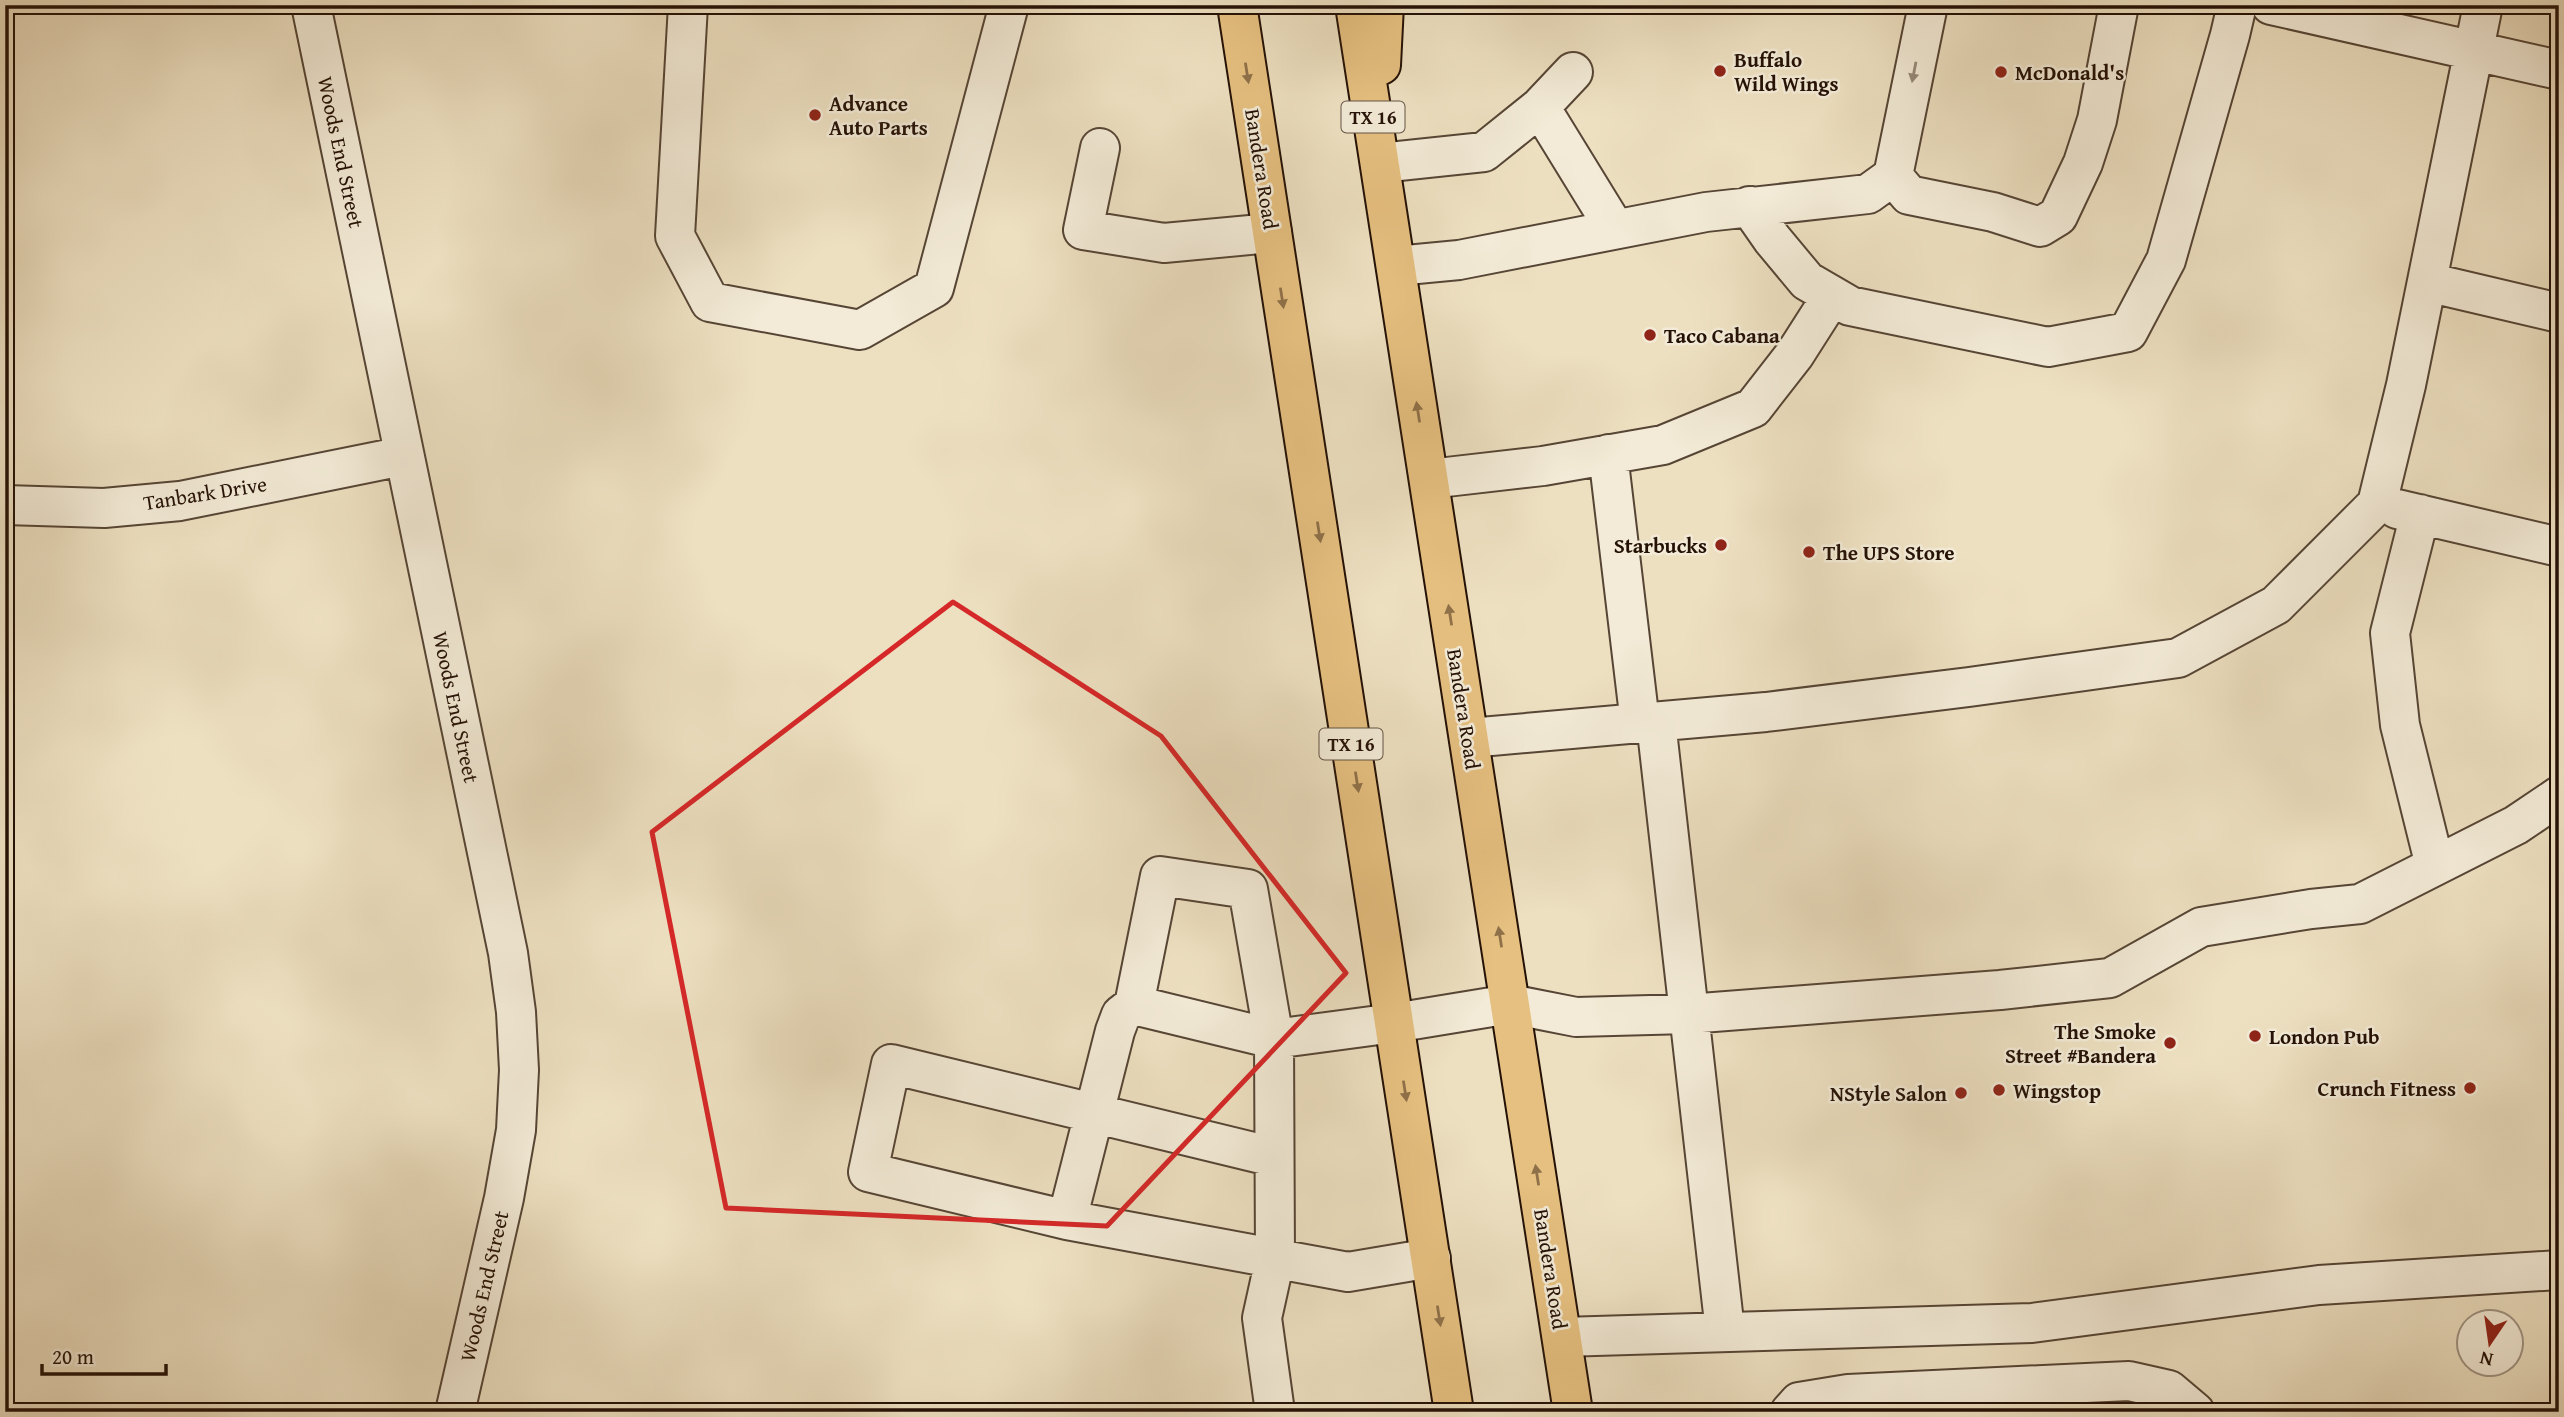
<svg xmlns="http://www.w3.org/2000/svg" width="2564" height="1417" font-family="'Gentium Book Plus',serif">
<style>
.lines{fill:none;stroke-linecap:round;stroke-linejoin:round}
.minor-casing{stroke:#564535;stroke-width:42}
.major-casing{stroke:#241106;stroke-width:42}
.minor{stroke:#f3ebd7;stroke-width:38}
.major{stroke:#e6c080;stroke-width:38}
.oneway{fill:#968979}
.oneway2{fill:#8f7149}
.marked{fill:none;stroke:#d62828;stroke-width:5;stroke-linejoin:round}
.poi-dot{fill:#8f2418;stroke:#f3ebd7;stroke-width:2.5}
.labels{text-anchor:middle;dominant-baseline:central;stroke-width:5;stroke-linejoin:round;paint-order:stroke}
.shield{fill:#f3ebd7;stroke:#625245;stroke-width:2}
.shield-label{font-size:19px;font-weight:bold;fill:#241106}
.poi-label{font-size:21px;font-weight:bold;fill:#241106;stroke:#f3ebd7;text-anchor:start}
.street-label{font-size:21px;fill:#241106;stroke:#f3ebd7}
</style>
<rect width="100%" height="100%" fill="#ede0c1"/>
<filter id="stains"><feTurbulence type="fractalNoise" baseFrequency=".00286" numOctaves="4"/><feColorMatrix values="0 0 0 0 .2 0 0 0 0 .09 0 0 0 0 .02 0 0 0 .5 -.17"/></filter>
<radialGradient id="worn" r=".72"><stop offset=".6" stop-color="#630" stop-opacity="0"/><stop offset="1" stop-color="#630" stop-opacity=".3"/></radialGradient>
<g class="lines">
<defs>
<path id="minor" d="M311,5L508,953L516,1012L519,1070L516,1130L504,1198L455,1412
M688,5L675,236L710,302L860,330L934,288L1009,5
M2271,5L2559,70
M1540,107L1573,72
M1100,148L1083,230L1164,243L1272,233
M1380,163L1484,152L1540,107L1615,229
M1893,176L1909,195L1993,212L2040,227L2058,216L2083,163L2097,120L2119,5
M1749,206L1772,239L1807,281L1850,306L2048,347L2128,332L2166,260L2230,35L2237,5
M1396,266L1459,260L1706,212L1868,194L1893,176L1928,5
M2427,282L2559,313
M1608,454L1640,723
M1429,479L1543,466L1663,445L1753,408L1795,354L1832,296
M5,505L104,508L180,501L403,456
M2397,509L2559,547
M2420,514L2390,633L2400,725L2435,866
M1656,722L1725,1331
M1469,738L1766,712L1969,687L2178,658L2276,605L2377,504L2406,385L2483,5
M1134,1005L1160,876L1248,889L1274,1039L1275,1259L1262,1318L1275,1412
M1067,1220L868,1172L891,1064L1274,1157
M1431,1258L1348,1272L1067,1220L1115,1031L1121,1015L1134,1005L1274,1039L1394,1023L1510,1004L1576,1017L1688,1014L2000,990L2110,978L2201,927L2311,909L2360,904L2516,825L2559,796
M1562,1337L2032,1323L2319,1285L2559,1270
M1790,1412L1799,1402L1848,1394L2129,1381L2169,1390L2195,1412"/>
<path id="major" d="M1237,5L1454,1412
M1355,5L1573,1412
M1381,65L1384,5"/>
</defs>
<use href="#minor" class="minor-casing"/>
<use href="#major" class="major-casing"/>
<use href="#minor" class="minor"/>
<use href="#major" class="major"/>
</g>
<defs><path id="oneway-solid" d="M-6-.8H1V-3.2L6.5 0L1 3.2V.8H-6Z" transform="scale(1.75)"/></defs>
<use class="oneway" href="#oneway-solid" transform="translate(1914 72) rotate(101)"/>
<g class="oneway2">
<use href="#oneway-solid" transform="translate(1247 73) rotate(81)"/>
<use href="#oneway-solid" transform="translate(1282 298) rotate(81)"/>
<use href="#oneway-solid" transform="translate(1418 412) rotate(-99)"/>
<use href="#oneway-solid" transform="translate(1319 532) rotate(81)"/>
<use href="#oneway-solid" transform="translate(1450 615) rotate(-99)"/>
<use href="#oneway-solid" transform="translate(1357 782) rotate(81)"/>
<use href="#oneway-solid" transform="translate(1500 937) rotate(-99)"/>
<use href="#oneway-solid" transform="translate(1405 1091) rotate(81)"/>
<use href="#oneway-solid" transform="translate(1537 1175) rotate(-99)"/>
<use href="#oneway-solid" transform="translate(1439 1316) rotate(81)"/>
</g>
<path class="marked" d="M953,602L1161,736L1346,973L1107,1226L726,1208L652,832Z"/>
<g class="poi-dot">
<circle cx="1720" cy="71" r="7"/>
<circle cx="2001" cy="72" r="7"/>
<circle cx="815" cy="115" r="7"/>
<circle cx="1650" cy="335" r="7"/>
<circle cx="1721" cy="545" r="7"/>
<circle cx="1809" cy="552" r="7"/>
<circle cx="2255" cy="1036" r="7"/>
<circle cx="2170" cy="1043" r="7"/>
<circle cx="2470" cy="1088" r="7"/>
<circle cx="1999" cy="1090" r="7"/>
<circle cx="1961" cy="1093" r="7"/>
</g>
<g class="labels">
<g class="shield">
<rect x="1341.5" y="101.5" width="63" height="31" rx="5"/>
<rect x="1319.5" y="728.5" width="63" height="31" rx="5"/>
</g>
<g class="shield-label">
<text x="1373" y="117">TX 16</text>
<text x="1351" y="744">TX 16</text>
</g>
<g class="poi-label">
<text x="1734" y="59">Buffalo<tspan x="1734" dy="24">Wild Wings</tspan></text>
<text x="2015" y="72">McDonald's</text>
<text x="829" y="103">Advance<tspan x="829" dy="24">Auto Parts</tspan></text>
<text x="1664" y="335">Taco Cabana</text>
<text x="1707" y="545" text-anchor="end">Starbucks</text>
<text x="1823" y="552">The UPS Store</text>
<text x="2156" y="1031" text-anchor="end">The Smoke<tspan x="2156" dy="24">Street #Bandera</tspan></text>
<text x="2269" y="1036">London Pub</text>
<text x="2456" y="1088" text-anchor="end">Crunch Fitness</text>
<text x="2013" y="1090">Wingstop</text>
<text x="1947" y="1093" text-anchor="end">NStyle Salon</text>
</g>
<g class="street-label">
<text transform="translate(341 152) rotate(78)">Woods End Street</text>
<text transform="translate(1262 169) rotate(81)">Bandera Road</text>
<text transform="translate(205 493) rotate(-9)">Tanbark Drive</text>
<text transform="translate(456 707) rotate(78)">Woods End Street</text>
<text transform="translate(1464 709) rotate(81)">Bandera Road</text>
<text transform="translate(1551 1269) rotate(81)">Bandera Road</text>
<text transform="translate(484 1286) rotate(-77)">Woods End Street</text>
</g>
</g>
<rect width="2564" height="1417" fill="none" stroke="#ede0c1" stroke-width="28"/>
<rect x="7" y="7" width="2550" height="1403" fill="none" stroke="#241106" stroke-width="3.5"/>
<rect x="14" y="14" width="2536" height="1389" fill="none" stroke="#241106" stroke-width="2"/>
<g transform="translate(2490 1343) rotate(193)"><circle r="33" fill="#f3ebd7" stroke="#a09483" stroke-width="2"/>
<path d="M0-5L12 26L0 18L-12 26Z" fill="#8f2418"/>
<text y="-10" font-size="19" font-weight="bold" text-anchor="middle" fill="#241106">N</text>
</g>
<path d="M42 1364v10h124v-10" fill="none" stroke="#241106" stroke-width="3.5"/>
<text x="52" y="1364" font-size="21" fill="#241106" stroke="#f3ebd7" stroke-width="5" paint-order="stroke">20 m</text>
<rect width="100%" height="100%" filter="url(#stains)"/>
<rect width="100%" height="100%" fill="url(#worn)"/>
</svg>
